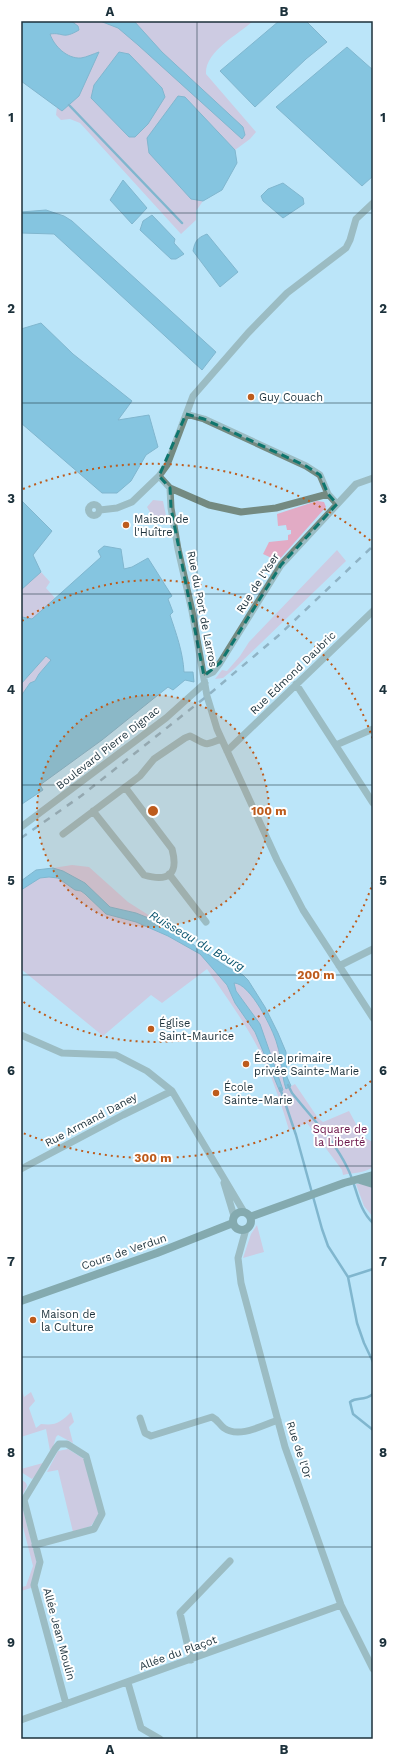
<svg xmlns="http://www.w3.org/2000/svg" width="394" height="1760" font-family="'Work Sans',sans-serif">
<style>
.green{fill:#e2abc5}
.water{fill:#449dc2;stroke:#387d9a}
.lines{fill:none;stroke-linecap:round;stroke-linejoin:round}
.stream{stroke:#387d9a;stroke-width:2.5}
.street{stroke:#748a81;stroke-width:7}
.secondary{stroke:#416255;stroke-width:8}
.rail{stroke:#5a7785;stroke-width:2.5;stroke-dasharray:7 7;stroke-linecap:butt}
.marked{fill:none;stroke:#0f766e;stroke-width:3;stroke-dasharray:8 5;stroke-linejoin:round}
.grid{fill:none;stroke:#1c313b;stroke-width:1;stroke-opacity:0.55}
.ring{fill:none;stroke:#bd5b1c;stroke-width:2;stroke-dasharray:2 4}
.poi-dot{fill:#bd5b1c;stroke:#fff;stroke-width:1.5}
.labels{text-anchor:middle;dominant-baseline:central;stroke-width:4;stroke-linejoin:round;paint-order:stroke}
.poi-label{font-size:11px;fill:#1c313b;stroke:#fff;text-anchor:start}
.street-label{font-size:11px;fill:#1c313b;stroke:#fff}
.park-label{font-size:11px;fill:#691247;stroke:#fff}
.water-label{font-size:12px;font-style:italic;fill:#0c5670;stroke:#fff}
.centre{fill:#bd5b1c;stroke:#fff;stroke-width:2}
.ring-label{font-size:12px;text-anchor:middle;font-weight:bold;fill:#bd5b1c;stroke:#fff;stroke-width:4;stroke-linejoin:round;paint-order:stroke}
.neatline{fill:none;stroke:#1c313b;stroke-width:1.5}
.grid-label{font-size:13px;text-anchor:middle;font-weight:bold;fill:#1c313b}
</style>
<rect width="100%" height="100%" fill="#bbe5f9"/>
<path class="green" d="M21,21H253C238,35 205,51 206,74L256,132L250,139L235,150L185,97L191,199L203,201L196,211V220L181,234L80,123L70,119L61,120L56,115L57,107L21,81Z
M21,500L52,531L33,555L41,572L50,582L46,588L55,598L32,620L23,617L21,618Z
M153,500L163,501L167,520L159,521L157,518L154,519L147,507Z
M317,501L324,502L326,507L278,561L263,554L269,542L288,540V535L291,534V530H287L286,525L278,526L277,514Z
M337,550L346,561L234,669L223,678L215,679L222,670L227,671L240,656L249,642Z
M47,655L51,660L39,674L35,681L30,683L21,696V684Z
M72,865L89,867L128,902L161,923L136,913L110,907L85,883L63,871L53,868Z
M49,877L58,878L75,890L81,891L106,914L136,922L168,936L201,954L227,985L235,1003L255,1032L280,1091H282L260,1024L236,991L234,983C251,984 272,1029 277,1043C282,1058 281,1074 286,1089L295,1084L318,1118L323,1122L349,1111L363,1137L373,1142V1167C362,1174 356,1172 343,1175L342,1170L307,1123L289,1130C282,1106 274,1083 264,1060C249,1028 227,998 207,969L162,1003L151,995L103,1036L21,969V890L40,878Z
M356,1184H365L373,1188V1217L364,1206Z
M257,1225L264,1252L243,1258L251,1234Z
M21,1385L24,1397L31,1392L35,1401L29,1408L36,1428L41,1424C56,1426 61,1422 71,1412L74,1422L69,1427L73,1443L58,1435L56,1437L52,1451H50L46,1429L21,1437Z
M68,1449L84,1459L99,1514L91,1526L73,1532L58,1470L47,1472L58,1451Z
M43,1463L36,1475L32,1479L21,1472V1469Z
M21,1479L26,1483L27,1486L22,1496V1506L37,1563L31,1588L21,1591V1587L26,1586L33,1566L21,1519Z"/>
<path class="water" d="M21,21H71L78,26L79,30C62,40 64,32 50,34C54,46 67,59 81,58C87,57 93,54 99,52L79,96L62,111L21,81Z
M100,21H134L162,52L243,127L245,135L242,139L138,45L118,28Z
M279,21H306L327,42L306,59L255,107L220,71Z
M347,47L373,70V176L362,186L276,107Z
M119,52L129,54L162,88L165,97L148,124L135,137H129L91,98L94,85Z
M178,96L185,97L235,150L237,163L222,190L203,201L191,199L149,153L147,138Z
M123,180L147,208L132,224L110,200Z
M283,183L303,198L304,204L283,218L263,201L261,196L268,189Z
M46,210L64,216L72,221L216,352L202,370L54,234L21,233V212Z
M152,215L175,239L174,243L184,254L176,259H171L140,230L143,221Z
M207,234L238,272L220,287L193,251C195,241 197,238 207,234Z
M41,323L73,354L132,401L118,420L149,415L158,447L146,455L131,481L117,493H102L21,423V329Z
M21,500L52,531L33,555L41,572L21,590Z
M104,546L121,549L124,569L132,567L148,558L172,596L168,599L173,612L170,615C176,633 183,652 184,672H193L194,682L185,680L173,690L168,687L102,740L40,785L43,790L22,804L21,802V696L30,683L35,681L39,674L51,660L46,656L21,684V618L22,617L32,619L101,557L98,551Z
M53,868L63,871L85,883L110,907L136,913L161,923L227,967L243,975L248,980L265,1007L278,1033L286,1052L287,1077L291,1086L286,1089C281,1074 282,1059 277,1044C273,1029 250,983 234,983L236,991L260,1024L283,1090L280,1092L255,1032L235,1003L227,985L200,954L168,936L136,922L106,914L85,894L81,891L75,890L58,878L49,877L40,878L21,890V881L36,870Z"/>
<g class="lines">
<path class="stream" d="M69,105L182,223
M288,1085L292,1093C311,1117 334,1140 347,1167C357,1186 357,1208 373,1223
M280,1088L296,1135L322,1229L328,1246L348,1277L357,1323L364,1343L373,1362
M348,1277L373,1269
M373,1394C363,1402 358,1396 350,1402L353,1414L373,1430"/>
<path class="street" d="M186,414L204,419L306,466L320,475L328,494L337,504
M159,476L170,488L209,505L241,512L276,508L328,494
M170,488L171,508L178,549L192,611L207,696L217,729L277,860L303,910L373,1018
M88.5 510a5.5 5.5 0 1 1 11 0a5.5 5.5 0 1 1-11 0Z
M100,510L117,508L132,502L159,476L167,465L193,396L248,333L287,293L346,248L350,240L356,219L373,203
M204,676L213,672L220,663L281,565L356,484L373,478
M296,684L373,803
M336,745L373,729
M227,751L373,611
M93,811L144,875C168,882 179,875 172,849L125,787
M21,827L166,718L205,683
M63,834L140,776L154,759L185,738L190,736C207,744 202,747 221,739
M169,874L206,922
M339,966L373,949
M21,1035L62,1053L116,1055L147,1071L172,1091L244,1212
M21,1169L123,1115L172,1091
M224,1183L234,1216
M246,1229L238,1258L241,1283L285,1447L341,1605L373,1669
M140,1418L145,1433L151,1436L212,1417C218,1420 219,1424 224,1428C239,1439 263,1425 278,1420
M35,1545L94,1529L102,1514L86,1456L67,1444H59L55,1449L24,1500L40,1562L34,1585L66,1704
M191,1660L180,1613L230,1561
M128,1683L141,1728L160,1739
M21,1720L341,1605"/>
<path class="secondary" d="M360,1180L373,1184
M233 1221a9 9 0 1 1 18 0a9 9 0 1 1-18 0Z
M250,1217L344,1183L373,1175
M21,1301L157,1253L233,1223"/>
<path class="rail" d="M21,838L81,796L207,696L278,636L373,546"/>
</g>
<path d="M0 0H394V1760H0ZM186,414L204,419L306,466L320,475L328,494L337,504L281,565L220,663L204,676L171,508L170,488L159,476Z" fill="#bbe5f9" fill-opacity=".55" fill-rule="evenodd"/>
<path class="marked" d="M186,414L204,419L306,466L320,475L328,494L337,504L281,565L220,663L204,676L171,508L170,488L159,476Z"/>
<path class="grid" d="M197,21V1739M21,213H373M21,403H373M21,594H373M21,785H373M21,975H373M21,1166H373M21,1357H373M21,1547H373"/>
<circle cx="153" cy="811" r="116" fill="#bd5b1c" fill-opacity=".12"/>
<g class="ring">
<circle cx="153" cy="811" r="116"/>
<path d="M373 882A231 231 0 0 1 22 1001M22 621A231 231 0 0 1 373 740"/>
<path d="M371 1081A347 347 0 0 1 23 1133M23 489A347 347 0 0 1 371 541"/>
</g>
<g class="poi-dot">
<circle cx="251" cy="397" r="4"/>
<circle cx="126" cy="525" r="4"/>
<circle cx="151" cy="1029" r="4"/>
<circle cx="246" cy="1064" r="4"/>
<circle cx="216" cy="1093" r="4"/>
<circle cx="33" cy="1320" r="4"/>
</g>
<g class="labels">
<g class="poi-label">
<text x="259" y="397">Guy Couach</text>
<text x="134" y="519">Maison de<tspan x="134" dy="13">l'Huître</tspan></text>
<text x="159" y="1023">Église<tspan x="159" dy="13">Saint-Maurice</tspan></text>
<text x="254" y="1058">École primaire<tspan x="254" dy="13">privée Sainte-Marie</tspan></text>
<text x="224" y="1087">École<tspan x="224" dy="13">Sainte-Marie</tspan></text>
<text x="41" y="1314">Maison de<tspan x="41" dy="13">la Culture</tspan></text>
</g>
<g class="street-label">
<text transform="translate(258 583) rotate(-57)">Rue de l'Yser</text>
<text transform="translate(202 609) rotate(79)">Rue du Port de Larros</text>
<text transform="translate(293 673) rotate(-44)">Rue Edmond Daubric</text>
<text transform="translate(108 748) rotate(-38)">Boulevard Pierre Dignac</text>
<text transform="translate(91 1120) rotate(-28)">Rue Armand Daney</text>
<text transform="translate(124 1252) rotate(-19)">Cours de Verdun</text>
<text transform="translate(299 1450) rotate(72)">Rue de l'Or</text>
<text transform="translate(59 1634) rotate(75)">Allée Jean Moulin</text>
<text transform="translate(178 1653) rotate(-20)">Allée du Plaçot</text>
</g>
<g class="park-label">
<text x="340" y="1129">Square de<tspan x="340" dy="13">la Liberté</tspan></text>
</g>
<g class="water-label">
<text transform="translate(197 941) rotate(30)">Ruisseau du Bourg</text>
</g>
</g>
<circle cx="153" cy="811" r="6" class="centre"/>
<g class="ring-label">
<text x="269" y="815">100 m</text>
<text x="316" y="979">200 m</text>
<text x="153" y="1162">300 m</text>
</g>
<rect width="394" height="1760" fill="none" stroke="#ffffff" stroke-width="44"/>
<rect x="22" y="22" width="350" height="1716" class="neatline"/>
<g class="grid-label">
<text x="110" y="16">A</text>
<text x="284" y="16">B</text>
<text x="11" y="122">1</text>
<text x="383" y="122">1</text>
<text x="11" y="313">2</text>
<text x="383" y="313">2</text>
<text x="11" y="503">3</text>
<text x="383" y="503">3</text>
<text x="11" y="694">4</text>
<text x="383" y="694">4</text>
<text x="11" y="885">5</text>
<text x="383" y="885">5</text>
<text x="11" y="1075">6</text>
<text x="383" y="1075">6</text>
<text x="11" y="1266">7</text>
<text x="383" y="1266">7</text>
<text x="11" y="1457">8</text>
<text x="383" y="1457">8</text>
<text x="11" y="1647">9</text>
<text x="383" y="1647">9</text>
<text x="110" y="1754">A</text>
<text x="284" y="1754">B</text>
</g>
</svg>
